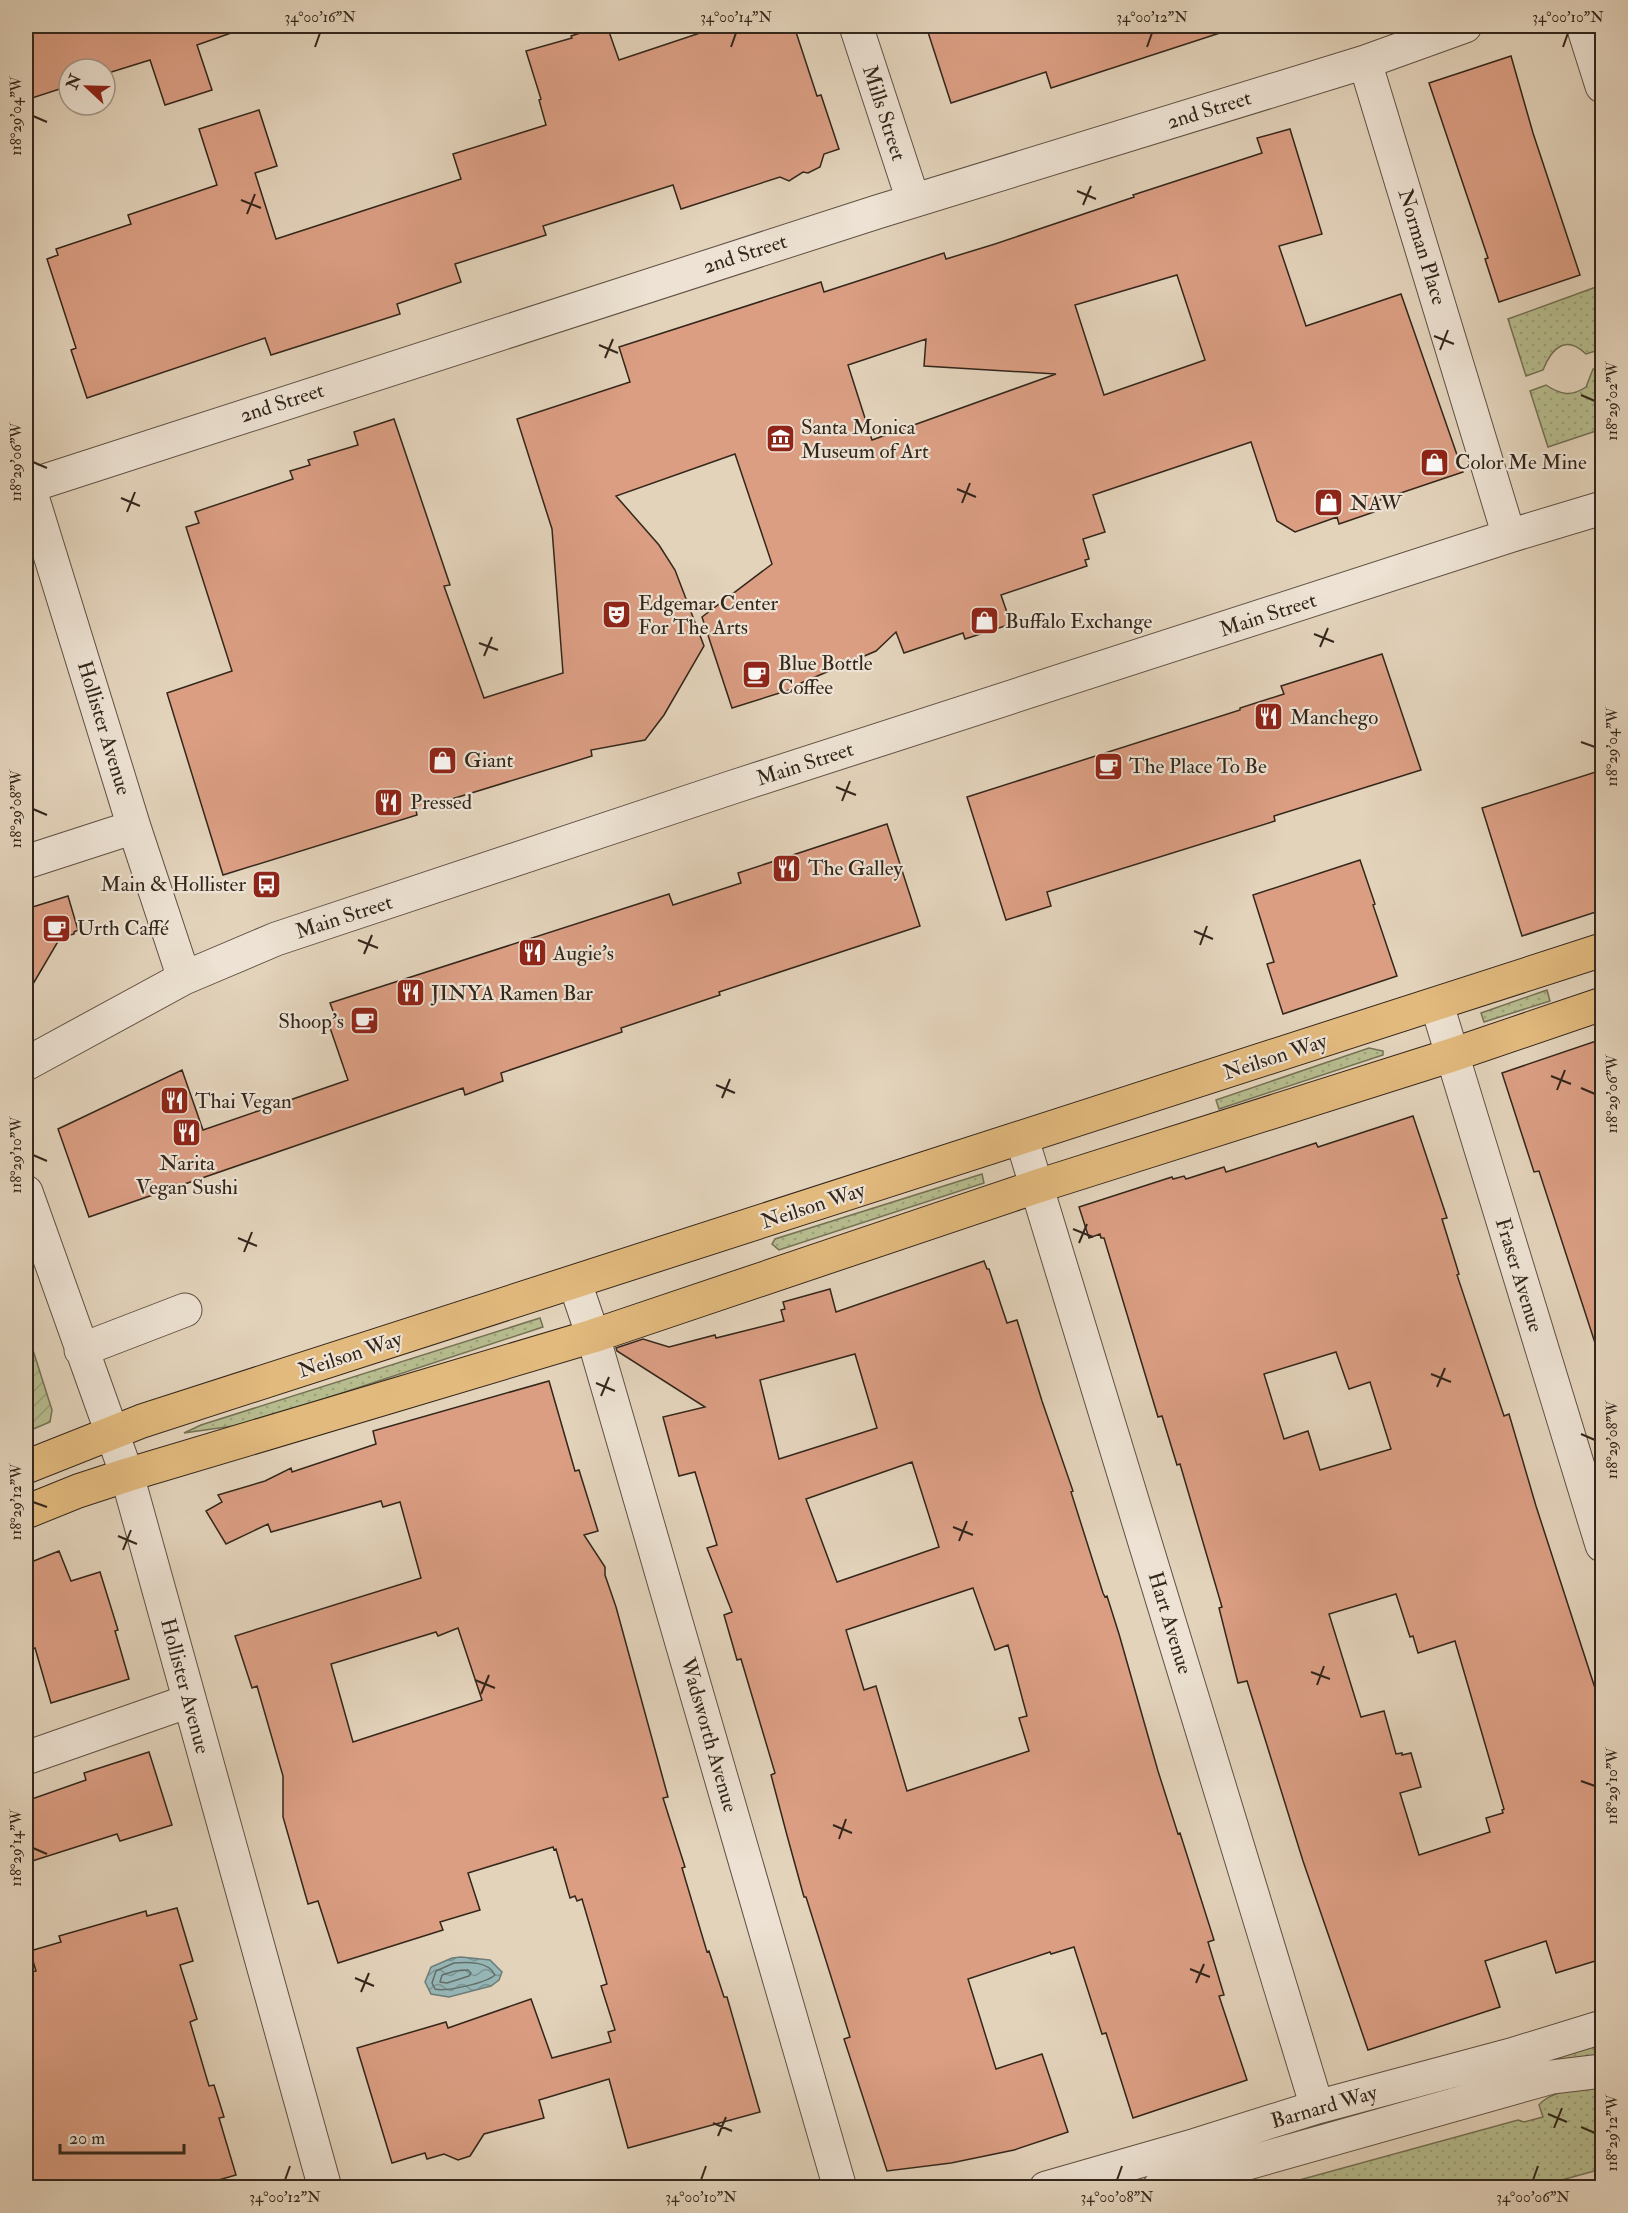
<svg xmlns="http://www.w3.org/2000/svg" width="1628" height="2213" font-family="'IM FELL Double Pica',serif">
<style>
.grass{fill:url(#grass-dots);stroke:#747154;stroke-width:1.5}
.garden{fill:url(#garden-furrows);stroke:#747154;stroke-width:1.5}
.water{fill:url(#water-waves);stroke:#6e7d79;stroke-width:1.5}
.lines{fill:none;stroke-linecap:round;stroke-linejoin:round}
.shore{stroke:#646e69;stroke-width:1.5}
.building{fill:#db9e83;stroke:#33261b;stroke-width:1.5;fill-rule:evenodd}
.minor-casing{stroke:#5f5143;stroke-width:35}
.major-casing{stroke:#33261b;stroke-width:35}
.minor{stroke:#ede2d3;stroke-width:33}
.major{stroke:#e2ba7e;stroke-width:33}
.ticks{fill:none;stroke:#33261b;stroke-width:2}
.labels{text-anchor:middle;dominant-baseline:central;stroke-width:4.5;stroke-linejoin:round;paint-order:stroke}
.street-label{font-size:21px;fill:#33261b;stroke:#ede2d3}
.poi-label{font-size:21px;fill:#33261b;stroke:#ede2d3;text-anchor:start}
.neatline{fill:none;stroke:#33261b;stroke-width:2}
.ticks-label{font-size:15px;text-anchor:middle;fill:#33261b}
</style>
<defs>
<pattern id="grass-dots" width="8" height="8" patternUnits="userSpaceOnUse" patternTransform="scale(1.5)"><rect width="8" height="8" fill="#b6bc8e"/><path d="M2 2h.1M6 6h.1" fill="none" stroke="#9da17a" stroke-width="1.8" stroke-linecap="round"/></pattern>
<pattern id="garden-furrows" width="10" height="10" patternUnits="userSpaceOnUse" patternTransform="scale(1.5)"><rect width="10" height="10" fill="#b6bc8e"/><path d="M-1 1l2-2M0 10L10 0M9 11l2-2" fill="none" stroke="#9da17a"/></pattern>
<pattern id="water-waves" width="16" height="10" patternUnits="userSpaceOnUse" patternTransform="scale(1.5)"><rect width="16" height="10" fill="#96b7b7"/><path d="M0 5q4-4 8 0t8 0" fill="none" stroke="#7b9594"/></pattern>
</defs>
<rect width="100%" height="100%" fill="#e3d3bb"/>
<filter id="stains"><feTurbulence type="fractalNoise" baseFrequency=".00333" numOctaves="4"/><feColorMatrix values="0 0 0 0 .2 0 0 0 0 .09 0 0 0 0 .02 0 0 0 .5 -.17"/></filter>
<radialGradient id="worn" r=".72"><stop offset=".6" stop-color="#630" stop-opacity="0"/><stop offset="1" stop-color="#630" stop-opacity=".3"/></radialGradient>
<path class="grass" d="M1596,287L1602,307V349L1586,354C1566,335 1552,347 1543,370L1526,376L1508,319Z
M1602,366V429L1548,447L1530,391L1546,385C1561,395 1571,397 1586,387L1593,369Z
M1547,990L1550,1001L1484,1022L1481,1013Z
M1369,1048L1383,1051V1055L1219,1109L1216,1100Z
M982,1174L984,1183L779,1250L772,1244L775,1239Z
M540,1318L543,1327L278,1414L233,1426L184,1433L201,1425Z
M1602,2043V2055L1541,2067L1539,2061Z
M1602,2085V2169L1536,2187L1270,2188L1518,2120L1524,2122L1543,2117L1539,2105C1550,2091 1585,2086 1602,2085Z"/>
<path class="garden" d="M26,1328L52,1410L50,1422L26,1432Z"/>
<path class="water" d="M461,1957L490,1960L502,1972L499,1980L491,1986L449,1997L431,1994L425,1982L431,1967L452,1958Z"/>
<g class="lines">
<path class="shore" d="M454,1963C467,1962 489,1961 495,1975C486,1983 446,1992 435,1989L432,1983L436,1971Z
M468,1970L471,1973L469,1976L447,1983L440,1982L442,1975L455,1971Z"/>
</g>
<path class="building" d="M26,26H233L234,32L197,45L212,90L165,105L150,60L105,74V69H69V86L26,100Z
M602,26H607L619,60L721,26H794L817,96L821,95L839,149L824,154L820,167L808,173L803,172L789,181L780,177L681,209L673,185L543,226L546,235L455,264L461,282L397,304L400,314L271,355L265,338L87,398L71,350L76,348L47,259L58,255L56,249L131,224L128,215L217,185L199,129L259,110L277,166L255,173L276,239L461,179L453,154L546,125L539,100L541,99L526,51L572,38L571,36Z
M926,26H1221L1223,32L1051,88L1046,72L951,103Z
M1511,56L1533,133L1580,275L1499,302L1485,259L1488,258L1429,83Z
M1290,129L1322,234L1279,246L1306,326L1401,294L1463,472L1371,503L1374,512L1339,524L1337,517L1295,532L1277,521L1251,442L1093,495L1105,532L1083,539L1089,559L1085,560L1087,566L1001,595L1011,624L965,639L963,633L904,653L896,632L876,651L801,683L802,686L732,708L702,617L772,564L735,454L616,496L659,545L675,570L704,646L664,715L645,740L591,750L592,756L416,810L417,815L223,875L167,693L232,671L186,527L199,523L195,512L293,479L290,471L310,465L308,460L358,445L354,432L394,419L450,585L444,586L484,698L563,673L552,529L517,419L630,382L619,347L821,282L824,292L944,253L946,259L995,244L1134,197L1133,195L1262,153L1257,138ZM1177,275L1205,360L1104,395L1075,305ZM926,339L924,366L1056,374L872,440L848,365Z
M1382,654L1421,770L1274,816L1275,821L1047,892L1051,906L1006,920L967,797L1240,710V708L1284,694L1281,686Z
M1602,770V910L1522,936L1482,808Z
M887,824L920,926L719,992L720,995L621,1028L622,1032L501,1073L503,1081L465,1095L463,1088L89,1217L58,1129L182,1070L203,1130L348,1080L328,1022L336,1019L330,1003L669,894L673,905L741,883L738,873Z
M1360,860L1375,904L1373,905L1397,976L1283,1014L1267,964L1274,962L1253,895Z
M68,896L78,930L74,932V934L60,938L26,996V909Z
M1602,1039V1345L1596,1346L1539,1171L1534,1172L1502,1073Z
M1413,1116L1447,1218L1442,1219L1459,1274L1457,1275L1504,1416L1509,1414L1536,1506L1595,1688L1602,1686V1959L1556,1973L1546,1941L1485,1961L1500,2007L1368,2050L1303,1861L1247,1681L1238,1683L1219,1608L1222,1607L1180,1464L1177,1465L1162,1416L1158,1417L1104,1238H1101L1100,1234L1089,1238L1079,1207L1172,1177L1173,1179L1184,1176L1186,1179L1224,1167L1226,1172L1316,1143L1318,1147ZM1336,1352L1349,1389L1370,1382L1391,1449L1320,1470L1308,1431L1284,1439L1264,1374ZM1396,1594L1410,1637L1413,1636L1418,1653L1455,1641L1504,1809L1502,1810L1503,1813L1486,1818L1490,1832L1419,1855L1400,1793L1421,1787L1411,1753L1402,1755V1753L1396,1754L1384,1711L1361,1717L1329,1614Z
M984,1261L987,1269H989L1007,1323L1017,1320L1042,1401L1073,1491L1071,1492L1103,1593L1105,1597L1107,1596L1119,1634L1158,1771L1178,1834L1180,1833L1214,1940L1208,1942L1224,1995L1219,1996L1247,2080L1133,2118L1106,2033L1102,2034L1074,1947L1051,1954L1050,1952L968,1979L996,2069L1042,2054L1068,2132L1014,2150L951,2163L887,2171L844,2039L850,2037L806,1897H804L788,1839L771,1775L775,1773L741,1659L737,1660L724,1615L732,1612L707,1548L717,1545L695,1472L679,1476L663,1417L705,1407L617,1351L616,1348L643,1339L669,1347L715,1335L716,1338L784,1321L781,1310L785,1309L783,1302L830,1289L836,1312ZM855,1354L877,1428L779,1459L760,1380ZM912,1462L939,1547L837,1582L806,1499ZM973,1588L995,1650L1008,1645L1027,1716L1019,1718L1029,1751L907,1791L876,1686L864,1690L846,1630Z
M549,1381L575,1471L579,1470L598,1531L584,1535L605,1567V1575L616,1607L668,1797L663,1798L685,1867L682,1868L707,1952L709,1951L724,1997H727L760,2112L628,2148L609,2079L539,2100L544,2118L484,2134L470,2156L458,2160L444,2154L427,2159L425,2153L392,2163L357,2048L446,2022L448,2028L531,1999L552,2058L611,2042L608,2032L615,2030L601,1986L607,1984L582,1899L577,1901L575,1896L570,1898L556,1849L554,1850L553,1847L468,1873L480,1910L440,1922L443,1930L338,1963L318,1901L308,1904L283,1817V1776L257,1686L252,1688L235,1636L421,1578L400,1502L383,1507L381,1501L271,1532L268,1524L226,1544L206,1511L222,1502L218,1495L265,1481L291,1468L292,1472L376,1444L373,1431ZM458,1628L482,1700L353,1742L331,1664L436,1632L438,1636Z
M59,1551L71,1581L100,1572L118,1630L115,1631L129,1679L51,1703L35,1648L26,1651V1564Z
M149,1752L172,1825L120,1841L117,1834L26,1863V1801L86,1780L84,1773Z
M177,1908L193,1961L180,1965L197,2019L190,2022L209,2086L214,2085L224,2117L219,2118L236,2175L194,2187H26V1973L36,1971L30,1951L61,1942L59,1936L146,1911L147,1916Z"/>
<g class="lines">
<defs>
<path id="minor" d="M856,26L913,200
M1583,26L1602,86
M1365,62L1509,536
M26,477L134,827L184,978
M26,487L877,212L1365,62L1465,26
M26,862L134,827
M1437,1005L1602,1545
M26,1064L184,978L276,939L733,787L1509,536L1602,508
M1022,1139L1317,2107
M26,1192L127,1475L325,2188
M575,1283L593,1336L840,2188
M81,1350L185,1310
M26,1758L189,1701
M1046,2188L1196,2145L1317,2107L1511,2055L1602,2027
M1159,2188L1552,2077L1602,2071"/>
<path id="major" d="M26,1467L142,1421L1602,950
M26,1512L78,1491L127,1475L593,1336L1038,1186L1452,1055L1602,1004"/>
</defs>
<use href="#minor" class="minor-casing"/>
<use href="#major" class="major-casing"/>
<use href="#minor" class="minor"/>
<use href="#major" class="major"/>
</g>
<path class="ticks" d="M315,47L320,33M731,47L736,33M1147,47L1152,33M1563,47L1568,33M33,116L47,122M1077,191L1096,199M241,200L261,208M1083,205L1091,186M247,214L255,194M1434,336L1454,344M599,345L618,353M1440,350L1448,330M605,358L613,339M1581,395L1595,401M33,462L47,468M957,489L976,497M121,498L140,506M962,503L970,483M127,512L135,492M1314,634L1334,642M479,643L498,650M1320,647L1328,628M484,656L492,637M1581,742L1595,747M836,787L856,795M842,801L850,781M33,809L47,815M1194,931L1213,939M358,940L378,948M1200,945L1207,926M364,954L372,935M1551,1076L1571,1084M716,1085L735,1093M1581,1088L1595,1094M1557,1090L1565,1070M722,1098L730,1079M33,1155L47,1161M1073,1229L1093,1237M238,1238L257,1246M1079,1243L1087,1224M244,1252L252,1232M1431,1374L1451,1382M596,1383L615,1391M1437,1387L1445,1368M601,1396L609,1377M1581,1434L1595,1440M33,1502L47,1507M953,1527L973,1535M118,1536L137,1544M959,1541L967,1521M123,1550L131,1530M1311,1672L1330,1679M475,1680L495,1688M1317,1685L1324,1666M481,1694L489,1675M1581,1781L1595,1786M833,1825L852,1833M839,1839L846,1819M33,1848L47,1854M1190,1969L1210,1977M355,1978L374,1986M1196,1983L1204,1964M361,1992L369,1973M1548,2114L1567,2122M713,2123L732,2131M1581,2127L1595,2133M1554,2128L1562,2108M718,2136L726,2117M285,2180L290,2166M701,2180L706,2166M1117,2180L1122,2166M1533,2180L1538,2166"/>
<defs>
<symbol id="museum-square" viewBox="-11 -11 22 22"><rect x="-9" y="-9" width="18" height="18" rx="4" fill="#8f2418" stroke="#ede2d3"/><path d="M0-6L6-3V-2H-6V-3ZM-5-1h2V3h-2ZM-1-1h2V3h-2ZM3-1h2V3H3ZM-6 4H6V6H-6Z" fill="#fff"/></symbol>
<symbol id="shop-square" viewBox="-11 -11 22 22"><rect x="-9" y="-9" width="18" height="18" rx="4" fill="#8f2418" stroke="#ede2d3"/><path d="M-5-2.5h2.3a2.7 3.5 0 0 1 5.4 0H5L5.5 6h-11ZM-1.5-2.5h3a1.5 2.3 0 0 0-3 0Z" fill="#fff"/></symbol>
<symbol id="theatre-square" viewBox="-11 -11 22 22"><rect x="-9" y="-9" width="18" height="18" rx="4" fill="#8f2418" stroke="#ede2d3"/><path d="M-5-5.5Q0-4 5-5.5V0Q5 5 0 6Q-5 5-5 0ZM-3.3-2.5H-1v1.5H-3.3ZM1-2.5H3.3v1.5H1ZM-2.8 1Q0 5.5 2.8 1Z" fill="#fff"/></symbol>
<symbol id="cafe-square" viewBox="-11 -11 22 22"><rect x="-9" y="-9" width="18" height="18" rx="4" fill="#8f2418" stroke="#ede2d3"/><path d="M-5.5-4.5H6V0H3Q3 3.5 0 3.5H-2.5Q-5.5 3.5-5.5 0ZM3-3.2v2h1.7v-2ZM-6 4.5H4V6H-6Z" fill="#fff"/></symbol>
<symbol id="restaurant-square" viewBox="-11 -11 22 22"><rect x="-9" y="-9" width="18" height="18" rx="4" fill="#8f2418" stroke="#ede2d3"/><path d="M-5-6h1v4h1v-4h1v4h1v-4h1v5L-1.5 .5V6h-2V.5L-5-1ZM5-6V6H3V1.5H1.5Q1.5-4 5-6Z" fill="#fff"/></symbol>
<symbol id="bus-square" viewBox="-11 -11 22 22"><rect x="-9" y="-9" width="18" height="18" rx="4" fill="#8f2418" stroke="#ede2d3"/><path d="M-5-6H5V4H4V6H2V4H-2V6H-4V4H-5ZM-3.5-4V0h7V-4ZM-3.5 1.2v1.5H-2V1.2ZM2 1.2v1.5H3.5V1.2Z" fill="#fff"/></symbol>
</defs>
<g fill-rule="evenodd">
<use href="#museum-square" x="764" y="422" width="33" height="33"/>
<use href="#shop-square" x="1418" y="446" width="33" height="33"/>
<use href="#shop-square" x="1312" y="486" width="33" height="33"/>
<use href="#theatre-square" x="600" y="598" width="33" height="33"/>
<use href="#shop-square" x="968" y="604" width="33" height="33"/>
<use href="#cafe-square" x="740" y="658" width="33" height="33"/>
<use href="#restaurant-square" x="1252" y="700" width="33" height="33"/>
<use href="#shop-square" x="426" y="744" width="33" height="33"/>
<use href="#cafe-square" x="1092" y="750" width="33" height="33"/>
<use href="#restaurant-square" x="372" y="786" width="33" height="33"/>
<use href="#restaurant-square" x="770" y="852" width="33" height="33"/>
<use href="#bus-square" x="250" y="868" width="33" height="33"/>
<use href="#cafe-square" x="40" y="912" width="33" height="33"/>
<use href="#restaurant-square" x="516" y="936" width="33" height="33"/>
<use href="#restaurant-square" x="394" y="976" width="33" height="33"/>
<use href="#cafe-square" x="348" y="1004" width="33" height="33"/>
<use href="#restaurant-square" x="158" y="1084" width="33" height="33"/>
<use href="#restaurant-square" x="170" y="1116" width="33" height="33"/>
</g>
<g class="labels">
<g class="street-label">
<text transform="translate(1209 110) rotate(-17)">2nd Street</text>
<text transform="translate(884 113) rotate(72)">Mills Street</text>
<text transform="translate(1422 247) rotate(73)">Norman Place</text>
<text transform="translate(745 254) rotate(-18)">2nd Street</text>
<text transform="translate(282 403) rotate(-18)">2nd Street</text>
<text transform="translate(1268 615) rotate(-18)">Main Street</text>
<text transform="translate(104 728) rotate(73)">Hollister Avenue</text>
<text transform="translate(805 764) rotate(-18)">Main Street</text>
<text transform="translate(344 917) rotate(-18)">Main Street</text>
<text transform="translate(1275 1057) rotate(-18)">Neilson Way</text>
<text transform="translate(813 1206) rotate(-18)">Neilson Way</text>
<text transform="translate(1519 1275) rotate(73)">Fraser Avenue</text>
<text transform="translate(350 1355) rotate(-18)">Neilson Way</text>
<text transform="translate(1170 1623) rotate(73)">Hart Avenue</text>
<text transform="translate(185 1686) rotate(75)">Hollister Avenue</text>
<text transform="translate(709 1735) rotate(74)">Wadsworth Avenue</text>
<text transform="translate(1324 2107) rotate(-16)">Barnard Way</text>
</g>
<g class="poi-label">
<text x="801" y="427">Santa Monica<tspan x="801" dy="24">Museum of Art</tspan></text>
<text x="1455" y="462">Color Me Mine</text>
<text x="1350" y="503">NAW</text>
<text x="638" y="603">Edgemar Center<tspan x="638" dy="24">For The Arts</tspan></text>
<text x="1005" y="621">Buffalo Exchange</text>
<text x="778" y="663">Blue Bottle<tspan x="778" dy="24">Coffee</tspan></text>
<text x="1290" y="717">Manchego</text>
<text x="464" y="760">Giant</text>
<text x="1129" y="766">The Place To Be</text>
<text x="410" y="802">Pressed</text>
<text x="808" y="868">The Galley</text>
<text x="246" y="884" text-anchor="end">Main &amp; Hollister</text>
<text x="77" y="928">Urth Caffé</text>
<text x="553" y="953">Augie's</text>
<text x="431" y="993">JINYA Ramen Bar</text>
<text x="344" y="1021" text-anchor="end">Shoop's</text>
<text x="195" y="1101">Thai Vegan</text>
<text x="187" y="1163" text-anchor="middle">Narita<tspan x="187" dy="24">Vegan Sushi</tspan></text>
</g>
</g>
<rect width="1628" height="2213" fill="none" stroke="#e3d3bb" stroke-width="66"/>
<g transform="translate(87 87) rotate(292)"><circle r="28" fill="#ede2d3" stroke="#a39789" stroke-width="1.5"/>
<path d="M0-4.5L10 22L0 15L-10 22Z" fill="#8f2418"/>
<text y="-9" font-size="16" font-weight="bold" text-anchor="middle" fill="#33261b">N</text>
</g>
<path d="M60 2144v9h124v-9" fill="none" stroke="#33261b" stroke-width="3"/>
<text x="69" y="2144" font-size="18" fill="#33261b" stroke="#ede2d3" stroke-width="4.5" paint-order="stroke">20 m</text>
<rect x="33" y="33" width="1562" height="2147" class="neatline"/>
<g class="ticks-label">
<text x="320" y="22">34°00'16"N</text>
<text x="736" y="22">34°00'14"N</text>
<text x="1152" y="22">34°00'12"N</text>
<text x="1568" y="22">34°00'10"N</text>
<text transform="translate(16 116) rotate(-90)" y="5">118°29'04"W</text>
<text transform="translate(1612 401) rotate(-90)" y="5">118°29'02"W</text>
<text transform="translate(16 462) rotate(-90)" y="5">118°29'06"W</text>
<text transform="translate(1612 747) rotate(-90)" y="5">118°29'04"W</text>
<text transform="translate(16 809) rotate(-90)" y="5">118°29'08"W</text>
<text transform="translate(1612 1094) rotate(-90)" y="5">118°29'06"W</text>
<text transform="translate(16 1155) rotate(-90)" y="5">118°29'10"W</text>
<text transform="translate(1612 1440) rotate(-90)" y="5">118°29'08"W</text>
<text transform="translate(16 1502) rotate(-90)" y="5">118°29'12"W</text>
<text transform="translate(1612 1786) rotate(-90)" y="5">118°29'10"W</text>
<text transform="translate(16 1848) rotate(-90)" y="5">118°29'14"W</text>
<text transform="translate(1612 2133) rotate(-90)" y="5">118°29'12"W</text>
<text x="285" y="2202">34°00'12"N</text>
<text x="701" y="2202">34°00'10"N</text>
<text x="1117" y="2202">34°00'08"N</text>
<text x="1533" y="2202">34°00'06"N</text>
</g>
<rect width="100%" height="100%" filter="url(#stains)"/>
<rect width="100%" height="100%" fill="url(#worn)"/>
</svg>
